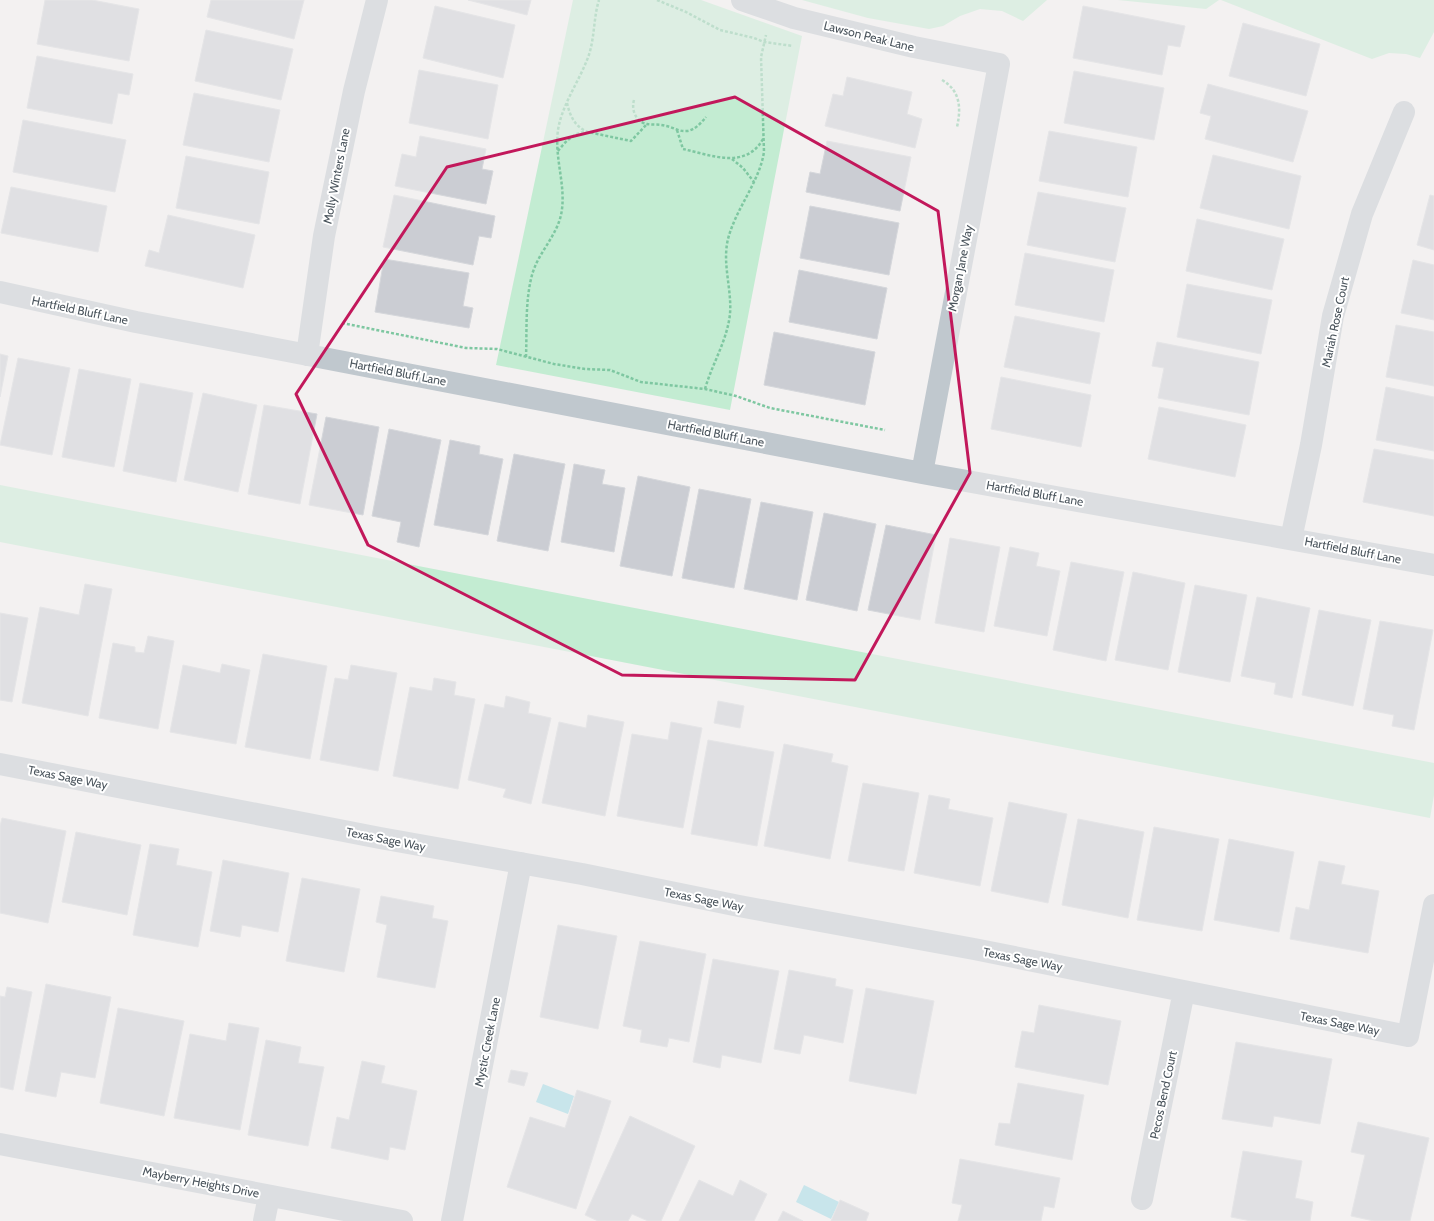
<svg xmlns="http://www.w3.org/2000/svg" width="1434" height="1221" font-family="Cabin,sans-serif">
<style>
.green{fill:#c3ecd2}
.water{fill:#94d7e5}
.building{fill:#cbcdd3;stroke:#d5d7db}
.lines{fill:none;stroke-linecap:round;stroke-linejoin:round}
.path{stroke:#7ec7a1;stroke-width:2.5;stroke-dasharray:3 2;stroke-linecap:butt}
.minor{stroke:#c0c8ce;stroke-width:22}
.marked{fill:none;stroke:#c2185b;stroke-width:3;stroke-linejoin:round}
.labels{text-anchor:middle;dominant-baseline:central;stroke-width:4;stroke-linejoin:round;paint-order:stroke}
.street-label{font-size:12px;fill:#4a545c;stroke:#fff}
</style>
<rect width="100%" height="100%" fill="#f3f1f1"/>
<path class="green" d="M573,0H701L802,36L730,410L496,365Z
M802,0H1047L1023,21L1002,11L980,9L960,16L943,26L929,29L868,18Z
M1118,0H1219L1206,9Z
M1221,0H1434V32L1420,58L1406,54L1389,53L1372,59Z
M0,485L1434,763V795L1430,818L0,542Z"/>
<path class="water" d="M543,1084L574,1096L568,1114L536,1102Z
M804,1185L839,1202L831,1219L796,1202Z"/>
<path class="building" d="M45,0H92L139,9L129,61L37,44Z
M211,0H304L294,39L207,17Z
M468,0H531L527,15Z
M435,6L515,25L503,78L423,58Z
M1083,6L1185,26L1180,47L1168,45L1162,75L1073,58Z
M1243,23L1320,44L1306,96L1229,76Z
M206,30L293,49L281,100L195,81Z
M37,56L133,74L129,95L118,93L112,124L27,108Z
M419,70L498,85L488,139L409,123Z
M1074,71L1164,88L1154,140L1064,123Z
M847,77L912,92L907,114L922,119L915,148L825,126L833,94L843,96Z
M1208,84L1308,111L1293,162L1205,139L1211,116L1200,113Z
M194,93L280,110L269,162L183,145Z
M23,120L126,140L115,192L13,172Z
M1049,131L1137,147L1128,197L1039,181Z
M420,136L486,149L482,169L493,171L486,204L395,186L402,154L416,157Z
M827,141L911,157L900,211L806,192L810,172L820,174Z
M1213,155L1301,176L1289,229L1200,208Z
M186,156L269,172L259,224L176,208Z
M11,187L107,206L98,252L1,233Z
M1038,192L1126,208L1115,262L1027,245Z
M394,195L495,216L491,238L479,236L473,265L383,247Z
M1430,195L1434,196V250L1417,245Z
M810,206L899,223L889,275L800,258Z
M168,215L255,235L243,288L145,266L149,250L159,253Z
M1197,219L1284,239L1272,290L1186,271Z
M1025,253L1114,270L1104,322L1015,305Z
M384,259L469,273L463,306L473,308L469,328L375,312Z
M1413,260L1434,265V320L1401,313Z
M799,270L887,288L877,339L789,322Z
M1187,284L1272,300L1261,354L1177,337Z
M1015,316L1100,333L1090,384L1004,367Z
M1396,325L1434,332V386L1386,377Z
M774,332L875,352L865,405L764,385Z
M1157,342L1259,362L1249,415L1158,398L1164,368L1152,366Z
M0,354L8,356L0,397Z
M18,358L70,368L52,455L0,445Z
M79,369L131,379L114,467L62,457Z
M1001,377L1091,395L1081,447L991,429Z
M140,383L193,393L176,482L123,471Z
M1386,387L1434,397V451L1376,440Z
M203,393L257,405L238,492L184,480Z
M264,405L317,414L300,504L248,494Z
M1159,407L1246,425L1235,477L1148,459Z
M326,417L379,427L363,515L309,505Z
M389,429L441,440L419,547L397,542L401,522L372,516Z
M450,440L480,446L479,454L503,459L488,535L434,525Z
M1374,449L1434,460V516L1363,502Z
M514,454L565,464L548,551L497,541Z
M574,464L605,470L602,484L625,488L614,552L561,542Z
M638,476L690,487L672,576L620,566Z
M699,489L751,499L734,588L682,578Z
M761,502L813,512L797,600L744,589Z
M824,513L876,524L857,611L806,600Z
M886,525L936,535L920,620L868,610Z
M950,538L1000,547L984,632L935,623Z
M1010,547L1039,553L1036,566L1060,571L1047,636L994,626Z
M1071,562L1124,572L1106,661L1053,650Z
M1133,572L1185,583L1168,670L1115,660Z
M85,584L112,589L88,716L22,703L40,607L79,615Z
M1195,585L1247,595L1230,682L1178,672Z
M1257,597L1310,608L1292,698L1274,694L1276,683L1241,676Z
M1319,610L1371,620L1353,706L1302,695Z
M0,613L28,618L12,702L0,700Z
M1380,621L1433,630L1414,730L1392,726L1394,715L1363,709Z
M148,636L174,641L158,729L99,718L113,643L135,647V652L144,653Z
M263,654L327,666L310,759L245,747Z
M222,664L250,670L236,744L170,732L183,665L220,673Z
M351,665L397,673L378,771L320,760L335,678L348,680Z
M434,678L456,682L454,695L475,699L458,789L393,776L410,687L432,691Z
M506,696L530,702L528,713L551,718L531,804L503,797L506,789L468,780L485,704L504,708Z
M718,701L744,706L740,728L714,723Z
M588,715L624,722L605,816L542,803L559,722L586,728Z
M671,722L702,728L683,828L617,816L632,734L668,740Z
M708,740L774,752L757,846L691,834Z
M784,744L833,754L831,762L848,766L830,859L764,846Z
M863,783L919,793L904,871L848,861Z
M929,795L950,799L948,809L993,818L980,886L914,873Z
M1009,802L1067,814L1048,903L991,891Z
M2,818L66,831L48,923L0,913V826Z
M1078,819L1144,832L1128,918L1062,905Z
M1154,827L1219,839L1202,931L1137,920Z
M76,832L141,845L127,915L62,902Z
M1229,839L1294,852L1279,932L1214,920Z
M150,844L179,849L176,865L212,872L198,947L133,935Z
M223,860L289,873L278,932L242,925L240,937L210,931Z
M1319,861L1345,866L1341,884L1379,891L1368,953L1290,939L1296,907L1309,910Z
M302,878L360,889L344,972L286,961Z
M381,896L434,906L432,918L448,921L435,988L377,977L387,925L376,922Z
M558,925L617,936L598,1029L540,1017Z
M640,941L706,954L689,1042L669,1038L667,1047L640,1042L642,1030L623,1026Z
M713,959L779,971L761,1063L722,1055L720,1068L693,1062Z
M789,970L836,979L835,986L853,990L843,1043L804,1035L800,1054L774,1049Z
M46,984L111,997L95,1078L61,1072L56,1097L25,1091Z
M7,987L32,992L13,1090L0,1087V996L5,997Z
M866,988L934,1001L916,1094L849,1081Z
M1039,1005L1121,1021L1108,1085L1015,1067L1022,1031L1034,1033Z
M118,1008L184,1021L164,1116L100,1103Z
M229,1023L259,1028L240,1130L174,1118L190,1034L226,1041Z
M266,1040L301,1047L298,1063L324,1067L308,1146L248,1135Z
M1236,1042L1332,1059L1320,1124L1274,1116L1272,1127L1222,1119Z
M362,1061L385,1066L381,1083L417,1091L405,1150L390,1147L388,1160L331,1148L337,1117L349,1120Z
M511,1070L528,1073L524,1086L508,1082Z
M1018,1083L1084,1095L1072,1160L995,1145L999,1123L1010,1124Z
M577,1090L611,1101L576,1209L507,1187L530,1117L565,1128Z
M630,1116L695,1146L661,1221H648L632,1214L628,1221H598L585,1215Z
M1358,1122L1429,1138L1410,1221H1374L1351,1216L1365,1155L1351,1152Z
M1243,1151L1302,1161L1295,1198L1313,1202L1310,1221H1251L1231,1217Z
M960,1159L1060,1178L1054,1208L1044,1206L1041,1221H958L962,1205L952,1203Z
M699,1180L733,1196L740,1180L767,1194L754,1221H679Z
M840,1200L869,1213L866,1221H831Z
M783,1211L803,1221H778Z"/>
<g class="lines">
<path class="path" d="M657,0L686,12L720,30L754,38L764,42L793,46
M942,80C961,91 961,109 957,127
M634,100C631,110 636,122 647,124C653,125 660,124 666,126C673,127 679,132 687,131C695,130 701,123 706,117
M567,103C570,116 575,127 588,132L631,141L647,124
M677,130L683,149C710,155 746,170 763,139
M558,151C565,142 574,132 586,132
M732,159L743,168L754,182
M342,323L466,348L497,349L554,364L585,369L610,370L641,382L705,389L736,396L770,408L885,430
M526,357C527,330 525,301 532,275C538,253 556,237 561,215C567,187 554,159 558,130C562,105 578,83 587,60C595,41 593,19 599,0
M705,389C712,364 727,341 730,314C732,289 722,264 728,239C736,208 759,183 764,152L761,57L766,35"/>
<path class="minor" d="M742,0L794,18L914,47L999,64L922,473
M0,292L136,322L922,473L1434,565
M307,355L324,236L354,91L377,0
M1291,539L1311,445L1333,316L1362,214L1404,112
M0,764L380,838L582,874L739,906L974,949L1408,1036L1434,905
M0,1144L402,1221
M1142,1199L1184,991
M264,1221L269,1196
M452,1221L521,863"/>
</g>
<path d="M0 0H1434V1221H0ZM735,97L938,211L970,473L855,680L622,675L368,545L296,394L447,167Z" fill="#f3f1f1" fill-opacity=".55" fill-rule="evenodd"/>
<path class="marked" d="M735,97L938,211L970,473L855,680L622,675L368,545L296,394L447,167Z"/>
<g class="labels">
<g class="street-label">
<text transform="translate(869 36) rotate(14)">Lawson Peak Lane</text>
<text transform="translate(336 176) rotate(-79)">Molly Winters Lane</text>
<text transform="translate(960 268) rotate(-79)">Morgan Jane Way</text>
<text transform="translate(80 310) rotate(12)">Hartfield Bluff Lane</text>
<text transform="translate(1335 322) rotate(-78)">Mariah Rose Court</text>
<text transform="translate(398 372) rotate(11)">Hartfield Bluff Lane</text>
<text transform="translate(716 433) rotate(11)">Hartfield Bluff Lane</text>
<text transform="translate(1035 493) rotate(10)">Hartfield Bluff Lane</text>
<text transform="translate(1353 550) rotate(11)">Hartfield Bluff Lane</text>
<text transform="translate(68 777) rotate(11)">Texas Sage Way</text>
<text transform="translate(386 839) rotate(11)">Texas Sage Way</text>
<text transform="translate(704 899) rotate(11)">Texas Sage Way</text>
<text transform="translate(1023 959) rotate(11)">Texas Sage Way</text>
<text transform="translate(1340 1023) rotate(11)">Texas Sage Way</text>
<text transform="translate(487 1042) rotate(-79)">Mystic Creek Lane</text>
<text transform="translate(1163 1095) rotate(-78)">Pecos Bend Court</text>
<text transform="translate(201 1182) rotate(11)">Mayberry Heights Drive</text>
</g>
</g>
</svg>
